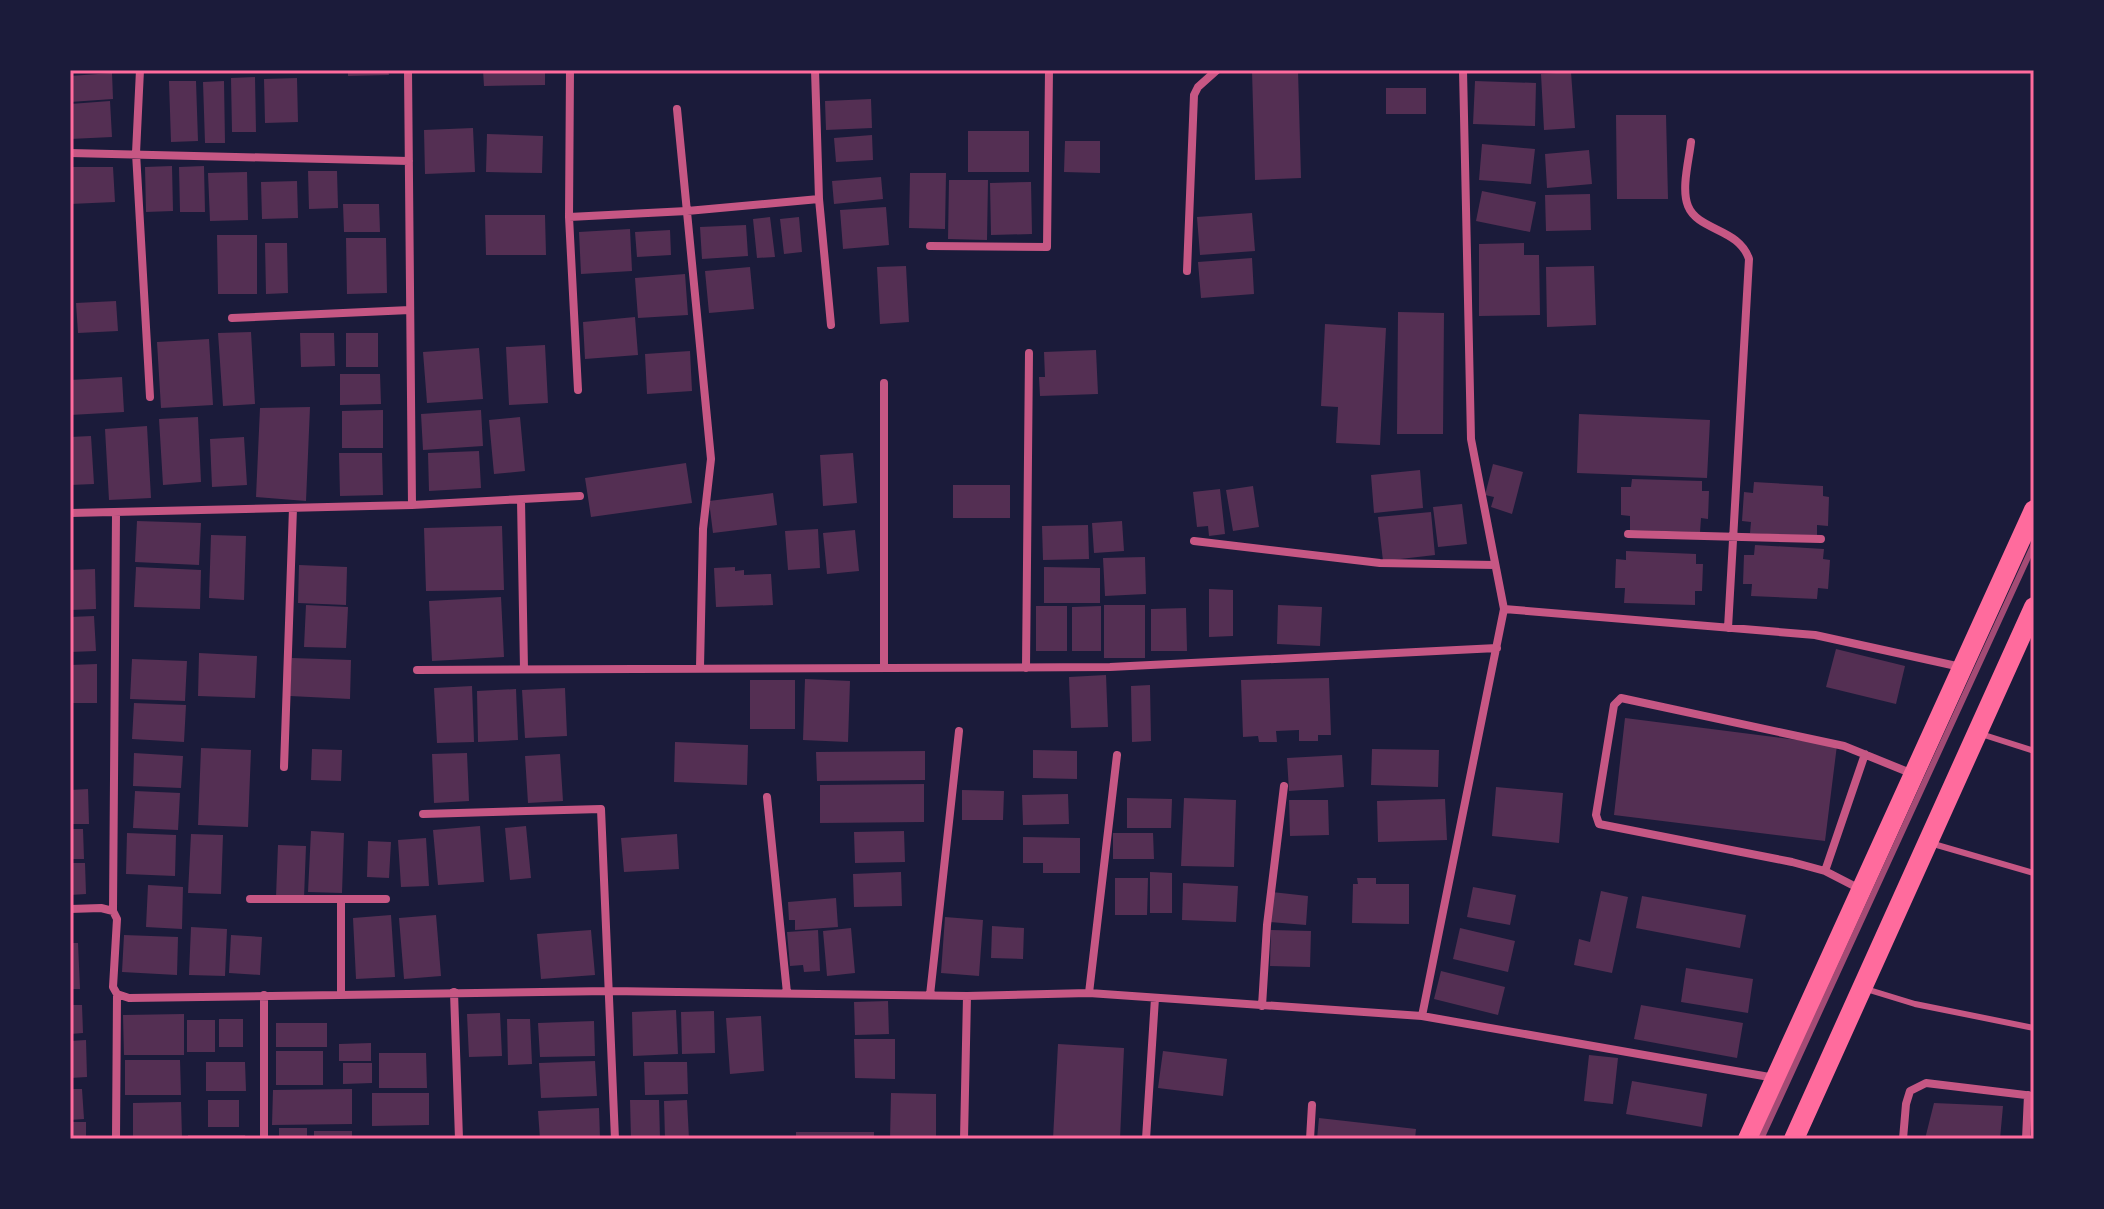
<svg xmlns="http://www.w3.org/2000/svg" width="2104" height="1209" font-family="'Libre Baskerville',serif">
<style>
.building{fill:#542f53}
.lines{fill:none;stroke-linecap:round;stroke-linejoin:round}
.service{stroke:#c65784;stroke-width:6}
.minor{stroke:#c65784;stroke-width:8}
.primary{stroke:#ff6b9d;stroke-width:20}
.rail{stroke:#a44b75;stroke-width:6}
.neatline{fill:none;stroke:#ff6b9d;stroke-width:3}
</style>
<rect width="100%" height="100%" fill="#1b1b3a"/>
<path class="building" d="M348,70H388L389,75L348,76Z
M483,70H545V85L484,86Z
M1252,70H1298L1301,178L1255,180Z
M1571,72L1575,128L1544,130L1541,74Z
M112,73L113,99L70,102V76Z
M255,77L256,132H232L231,78Z
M297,78L298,122L265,123L264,79Z
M169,81H196L198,141L171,142Z
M224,81L225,143H205L203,82Z
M1475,81L1536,83L1535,126L1473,124Z
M1386,88H1426V114H1386Z
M871,99L872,128L826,130L825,101Z
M110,101L112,137L70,139V104Z
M1616,115H1666L1668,199H1617Z
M473,128L475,172L425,174L424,130Z
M968,131H1029V172H968Z
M487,134L543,136L542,173L486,172Z
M872,135L873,160L836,162L834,138Z
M1065,141H1100V173L1064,172Z
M1482,144L1535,149L1531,184L1479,180Z
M1589,150L1592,184L1547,188L1545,154Z
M172,166L173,211L146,212L145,167Z
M204,166L205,212H180L179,167Z
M70,167H113L115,202L70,204Z
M308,171H337L338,208L309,209Z
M247,172L248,220L210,221L208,173Z
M910,173H946L945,229L909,228Z
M881,177L883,199L834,204L832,181Z
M949,180H988L987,240L948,239Z
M297,181L298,218L262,219L261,182Z
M1031,182L1032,234L991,235L990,183Z
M1482,191L1536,202L1530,232L1476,221Z
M1590,194L1591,230L1546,231L1545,195Z
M343,204H379L380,232H344Z
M886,207L889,245L843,249L840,210Z
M1252,213L1255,251L1200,255L1197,217Z
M485,215H545L546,255H486Z
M770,217L775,257L757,258L753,219Z
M799,217L802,252L784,254L780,219Z
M746,225L748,256L702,259L700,227Z
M630,229L632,271L581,274L579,232Z
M670,230L671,255L637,257L635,232Z
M217,235H257V294H218Z
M346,238H386L387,293L347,294Z
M265,243H287L288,293L266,294Z
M1524,243V255H1539L1540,315L1479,316V244Z
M1252,258L1254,294L1201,298L1198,262Z
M906,266L909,322L880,324L877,267Z
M1594,266L1596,325L1547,327L1546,267Z
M750,267L754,309L709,313L705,271Z
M685,274L688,315L638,318L635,278Z
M116,301L118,331L78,333L76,303Z
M1398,312L1444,313L1443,434H1397Z
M635,317L638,355L585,359L583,322Z
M1325,324L1386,328L1380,445L1336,443L1338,407L1321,406Z
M251,332L255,404L223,406L218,333Z
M300,333H334L335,366L301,367Z
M346,333H378V367H346Z
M209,339L213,405L161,408L157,342Z
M545,345L548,403L509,405L506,347Z
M479,348L483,399L427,403L423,352Z
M1096,350L1098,394L1040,396L1039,377H1045L1044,352Z
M690,351L692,391L647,394L645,354Z
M340,374H380L381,404L340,405Z
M122,377L124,412L70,415V380Z
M310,407L306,501L256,497L260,408Z
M383,410V448H342V411Z
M481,410L483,446L423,450L421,414Z
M1579,414L1710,420L1707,478L1577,473Z
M198,417L201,482L163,485L159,419Z
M520,417L525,471L494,474L489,420Z
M147,426L151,498L109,500L105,429Z
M91,436L94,484L70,485V437Z
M244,437L247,485L212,487L210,439Z
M479,451L481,488L429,491L428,453Z
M339,453H382L383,495L340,496Z
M853,453L857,503L823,506L820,455Z
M686,463L692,503L591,517L585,478Z
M1493,464L1523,472L1512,514L1491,507L1494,497L1485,495Z
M1420,470L1423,508L1374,513L1371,475Z
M1632,479L1702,481V491H1709L1708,519L1701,518L1700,532L1630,530V516L1621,515V487H1631Z
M1754,482L1823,486V496L1829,497L1828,526L1817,525V537L1750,533L1751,522L1742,521L1744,492L1753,493Z
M953,485H1010V518H953Z
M1253,486L1259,527L1233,531L1226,490Z
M1220,489L1225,534L1209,536L1208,526L1197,527L1193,492Z
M773,493L777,525L713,533L709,501Z
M1462,504L1467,544L1438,547L1433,507Z
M1431,512L1435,555L1383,561L1378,517Z
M137,521L201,523L199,565L135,562Z
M1122,521L1124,551L1094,553L1092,523Z
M1088,525L1089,559L1043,560L1042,526Z
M502,526L504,590L426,591L424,528Z
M818,529L820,568L788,570L785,531Z
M855,530L859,571L827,574L823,533Z
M211,535L246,536L244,600L209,598Z
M1755,545L1824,549L1823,559L1830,560L1828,589L1818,588L1817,599L1751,596L1752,584H1743L1744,555H1754Z
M1626,551L1696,554V564H1703L1702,591H1695V605L1624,603L1625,588H1615L1616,559L1626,560Z
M1145,557L1146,594L1105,596L1103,558Z
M299,565L347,567L346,605L298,603Z
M136,567L201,570L200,609L134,607Z
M735,567V571L744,570V575L771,574L773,605L716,607L714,568Z
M1044,567L1100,568V603H1044Z
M95,569L96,609L70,610V570Z
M1209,589L1233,590V636L1209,637Z
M501,597L504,657L432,661L429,601Z
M306,605L348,607L346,648L304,647Z
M1104,605H1145V658H1104Z
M1278,605L1322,607L1320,646L1277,644Z
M1036,606H1067V651H1036Z
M1101,606V651H1072V607Z
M1186,608L1187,651H1151V609Z
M94,616L96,651L70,652V617Z
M1836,649L1905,666L1896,704L1826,687Z
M199,653L257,656L255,698L198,696Z
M292,658L351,660L350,699L290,696Z
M132,659L187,661L185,701L130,699Z
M97,664V703H70V665Z
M1106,675L1108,727L1071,728L1069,677Z
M1329,678L1331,735H1318V741H1299V730L1276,731L1277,742H1259L1258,736L1243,737L1241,680Z
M805,679L850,681L848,742L803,740Z
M750,680H795V729H750Z
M1150,685L1151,741L1132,742L1131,686Z
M472,686L474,742L437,743L434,688Z
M565,688L567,736L525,738L522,690Z
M516,689L518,740L478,742L477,691Z
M134,703L186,705L184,742L132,739Z
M1625,718L1837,745L1825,841L1614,815Z
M675,742L748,745L747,785L674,782Z
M201,748L251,750L248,827L198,825Z
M312,749L342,750L341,781L311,780Z
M1372,749L1439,750L1438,787L1371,785Z
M1033,750L1077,751V779L1033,778Z
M925,751V780L817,781L816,752Z
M134,753L183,756L181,788L133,786Z
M467,753L469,801L434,803L432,754Z
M560,754L563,801L528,803L525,756Z
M1342,755L1344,787L1289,791L1287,758Z
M924,784V822L820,823V785Z
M1496,787L1563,793L1559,843L1492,836Z
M88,789L89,824H70V790Z
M962,790L1004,791L1003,820H962Z
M135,791L180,793L178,830L133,828Z
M1068,794L1069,824L1023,825L1022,795Z
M1127,798L1172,799L1171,828H1127Z
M1184,798L1236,800L1234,867L1181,866Z
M1445,799L1447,840L1378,842L1377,801Z
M1289,800H1328L1329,835L1290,836Z
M480,826L484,882L438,885L433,830Z
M526,826L531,878L510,880L505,828Z
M70,829H83L84,859H70Z
M311,831L344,833L342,893L308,892Z
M904,831L905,862L855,863L854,832Z
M127,833L176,835L175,876L126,874Z
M1113,833H1153L1154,859H1113Z
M191,834L223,835L221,894L188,893Z
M677,834L679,869L624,872L621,838Z
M1023,837L1080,838V873H1043V863H1023Z
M426,838L429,886L401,887L398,840Z
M368,841L391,842L389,878L367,877Z
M278,845L306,846L304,898L276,897Z
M70,863H85L86,894L70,895Z
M901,872L902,906L854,907L853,874Z
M1150,872L1172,873V913H1150Z
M1115,878H1148L1147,915H1115Z
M1357,878H1376V884H1409V924L1352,923L1353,884H1358Z
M1183,883L1238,886L1236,922L1182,920Z
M148,885L183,887L182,929L146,927Z
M1473,887L1516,895L1510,925L1467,917Z
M1601,891L1628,897L1612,973L1574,965L1579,939L1590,942Z
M1272,892L1308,896L1306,925L1269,922Z
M1642,896L1746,915L1740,948L1636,928Z
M836,898L838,927L795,930V920H789L788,902Z
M391,915L395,977L356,979L353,918Z
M436,915L441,976L404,979L399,918Z
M945,917L983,920L979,976L941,973Z
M992,926L1024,928L1023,959L991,958Z
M191,927L227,929L225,976L189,975Z
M851,928L855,973L827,976L823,931Z
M1460,928L1515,941L1508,972L1453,959Z
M591,930L595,975L541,979L537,934Z
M818,930L820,971L804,972L803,965L790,966L787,932Z
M1271,930L1311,931L1310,967L1270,966Z
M124,935L178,937L177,975L122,972Z
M231,935L262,937L260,975L229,973Z
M70,943H78L80,989H70Z
M1686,968L1753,979L1748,1013L1681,1002Z
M1441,971L1505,987L1498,1015L1434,999Z
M888,1001L889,1034L855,1035L854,1002Z
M70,1005H82L83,1033L70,1034Z
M1641,1005L1743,1023L1737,1058L1634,1039Z
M676,1010L678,1054L633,1056L632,1012Z
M714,1011L715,1053L682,1054L681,1012Z
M500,1013L502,1056L469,1057L467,1014Z
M184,1014V1055H124L123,1015Z
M761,1016L764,1071L730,1074L726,1018Z
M219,1019H243V1047H219Z
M507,1019H530L532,1064L508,1065Z
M187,1020H215V1052H187Z
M594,1021L595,1056L540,1057L538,1023Z
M276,1023H327V1047H276Z
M854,1039H895V1079L855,1078Z
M86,1040L87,1077L70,1078V1041Z
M371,1043V1061H339V1044Z
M1058,1044L1124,1048L1120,1139H1053Z
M276,1051H323V1085H276Z
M1163,1051L1227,1059L1223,1096L1158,1088Z
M379,1053H426L427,1088H379Z
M1589,1055L1618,1058L1613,1104L1584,1101Z
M125,1060H180L181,1095H125Z
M595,1061L597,1096L541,1098L539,1063Z
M206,1062H245L246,1091H206Z
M644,1062H687L688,1094L645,1095Z
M343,1063H372V1083L343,1084Z
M1632,1081L1707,1094L1702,1127L1626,1114Z
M70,1089H82L84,1119L70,1120Z
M352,1089V1124L272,1125L273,1090Z
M372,1093H429V1125L372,1126Z
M891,1093L936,1094V1139H890Z
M208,1100H239V1127H208Z
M630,1100H659L660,1139H631Z
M687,1100L689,1139H665L664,1101Z
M181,1102L182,1138H133V1103Z
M1934,1103L2003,1106L2000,1139H1925Z
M599,1108L600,1139H540L538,1111Z
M1319,1118L1416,1129L1415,1139H1317Z
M70,1122H86V1139H70Z
M279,1128H307V1139H279Z
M314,1131H352V1139H314Z
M796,1132H874V1139H796Z
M188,1135H245L246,1139H188Z"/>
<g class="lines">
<path class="service" d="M1981,734L2034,751
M1930,843L2034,873
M1866,989L1915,1004L2034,1028"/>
<path class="minor" d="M140,70L136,153L150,397
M408,70L412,505
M570,70L569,217L578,390
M815,70L819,199L831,325
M677,109L711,459L703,529L700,667
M1691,142C1689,160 1681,189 1688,206C1698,231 1739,228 1749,259L1728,628
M70,153L409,161
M569,217L687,211L819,199
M930,246L1047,247L1049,70
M1187,271L1194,95L1198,87L1217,70
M232,318L410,310
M521,500L524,669
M70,513L412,505L580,496
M1628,534L1821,539
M1194,541L1380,563L1495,565
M1504,609L1815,635L1961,667
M884,668V383
M1026,668L1029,353
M417,670L1110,667L1497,648
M284,767L293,508
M767,797L787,993
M423,814L601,809L615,1139
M1825,871L1865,754
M1860,889L1825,871L1792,862L1599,824L1596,815L1614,705L1621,698L1844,746L1913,774
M250,899H386
M70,909L101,908L113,911
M454,992L459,1139
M1089,993L1117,755
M117,994L129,998L609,991L967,996L1089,993L1422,1016L1775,1078
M341,994V899
M264,995V1139
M930,995L959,731
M1262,1006L1267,925L1284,786
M1422,1016L1504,609L1471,439L1463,70
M116,1139L117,994L113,987L117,919L113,911L116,514
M964,1139L967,996
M1146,1139L1155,998
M1310,1139L1312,1105
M1903,1139L1906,1104L1910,1091L1926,1083L2034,1096
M2026,1139L2028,1095"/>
<path class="primary" d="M1748,1139L2034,510
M1794,1139L2034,607"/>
<path class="rail" d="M1761,1139L2034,544"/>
</g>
<rect width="2104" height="1209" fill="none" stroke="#1b1b3a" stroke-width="144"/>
<rect x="72" y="72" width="1960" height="1065" class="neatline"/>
</svg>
